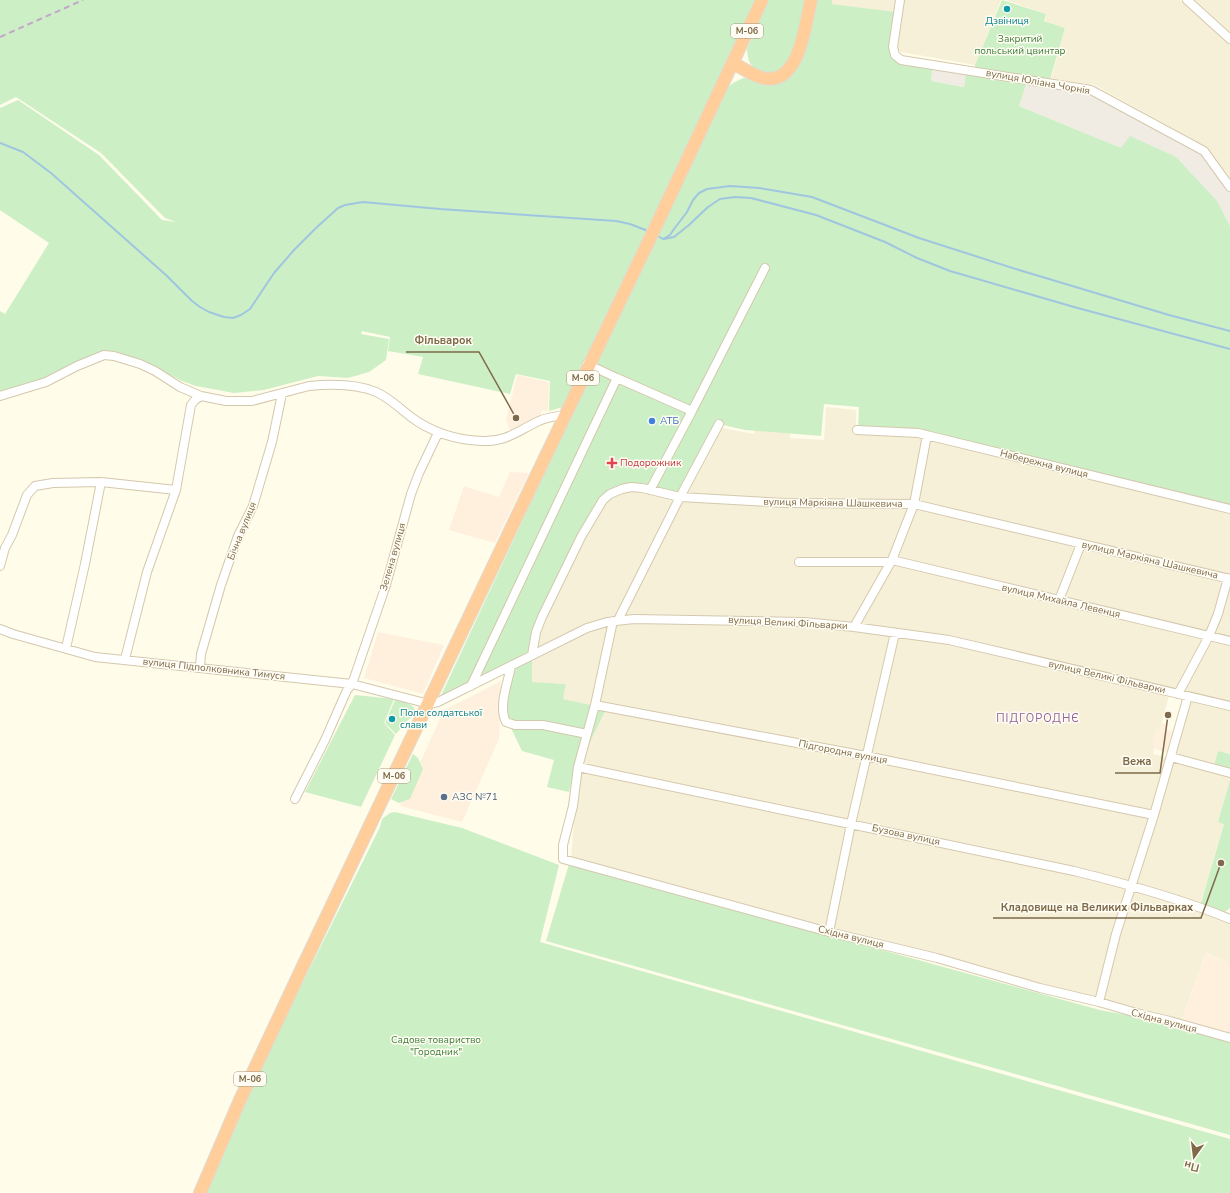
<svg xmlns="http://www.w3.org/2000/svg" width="1230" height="1193" font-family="'Nunito Sans',sans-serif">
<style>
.residential{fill:#f7f0d8;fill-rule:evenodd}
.commercial{fill:#fff0de}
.industrial{fill:#f0ece3}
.green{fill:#ccefc6}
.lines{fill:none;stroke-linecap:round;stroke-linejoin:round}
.stream{stroke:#a0c6df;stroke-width:2}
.minor-casing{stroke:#d4c8ad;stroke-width:10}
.highway-casing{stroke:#e0dbd3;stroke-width:14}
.minor{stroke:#fff;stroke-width:8}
.highway{stroke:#ffce9b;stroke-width:12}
.rail{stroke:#c4a5cc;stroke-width:2;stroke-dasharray:6 4;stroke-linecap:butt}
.culture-dot{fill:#0f9aa8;stroke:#fffdf3;stroke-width:1.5}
.shop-dot{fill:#3f7fe0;stroke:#fffdf3;stroke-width:1.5}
.health-dot{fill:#e0444e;stroke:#fffdf3;stroke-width:1.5}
.service-dot{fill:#5c6f8a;stroke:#fffdf3;stroke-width:1.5}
.labels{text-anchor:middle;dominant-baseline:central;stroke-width:3;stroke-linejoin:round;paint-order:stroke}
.shield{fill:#fffdf3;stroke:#a5957c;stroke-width:1}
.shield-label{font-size:9px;font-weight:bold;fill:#7e6949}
.culture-label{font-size:10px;fill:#0d838f;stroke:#fffdf3}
.park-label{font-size:10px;fill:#407f3c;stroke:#fffdf3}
.street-label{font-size:10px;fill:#7e6949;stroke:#fffdf3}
.shop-label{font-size:10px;fill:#366cbe;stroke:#fffdf3;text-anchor:start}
.health-label{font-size:10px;fill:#be3a42;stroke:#fffdf3;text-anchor:start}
.service-label{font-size:10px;fill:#4e5e75;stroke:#fffdf3;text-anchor:start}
.neighbourhood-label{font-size:11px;letter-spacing:1px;fill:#94619a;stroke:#fffdf3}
.leader{fill:none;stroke:#7e6949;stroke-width:1.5}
.callout-dot{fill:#7e6949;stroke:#fffdf3;stroke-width:1.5}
.callout-label{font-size:11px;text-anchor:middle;font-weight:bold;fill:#7e6949;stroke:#fffdf3;stroke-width:3;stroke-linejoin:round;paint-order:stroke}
</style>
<rect width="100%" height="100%" fill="#fffcea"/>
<path class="residential" d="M832,0H898L896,12L832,4Z
M902,0H1001L975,65L901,52L897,50Z
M1006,0H1180L1230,44V180L1207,147L1091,83L1088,88L1050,83L1065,28L1045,21L1046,14Z
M1194,0H1230V34Z
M826,407L856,410V432L923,438L916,498L930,440L1230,509V754L1218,751L1230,775V780L1218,822L1224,823L1200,906L1225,917L1230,913V963L1206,953L1181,1022L571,860L578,767L606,707L591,705L563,699L566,684L532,682V655L536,632L603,500L718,427L754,434L757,408L792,412L790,438L824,440ZM1170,692L1188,696L1170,758L1153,754L1155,746L1153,745L1157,729L1160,730Z"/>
<path class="commercial" d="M517,375L549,382L548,411L542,410L541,415L512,436L506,420Z
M510,472L529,473L495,543L449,530L464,486L499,497Z
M378,632L444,645L423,694L364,678Z
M501,681L499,739L462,822L400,806L444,710Z
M1162,723L1168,724L1167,730L1172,731L1167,752L1155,749V746H1153L1157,729L1160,730Z
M1206,954L1230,963V1034L1182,1020Z"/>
<path class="industrial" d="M933,64L967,70L965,87L931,81Z
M1028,80L1091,90L1204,151L1230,187V226L1217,201L1121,148L1019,106Z"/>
<path class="green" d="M0,0H758L563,407L549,411L550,381L516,374L510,394L418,374L423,357L388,351L390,337L362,331L361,334L389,339L386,360L369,372L348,378L318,376L264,390L234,393L196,386L182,381L142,360L115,352H104L44,379L0,393V311L5,314L49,243L0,210V108L18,100L99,155L162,220L176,222L165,218L101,153L16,97L0,105Z
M769,0H808L796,50L788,66L771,74C755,70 748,68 747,49Z
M815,0H832V4L896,12L895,55L933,64L931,81L964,87L967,70H975V65L1002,0L1046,14L1044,21L1065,28L1049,83L1028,79L1019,106L1121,148L1130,136L1176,157L1217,201L1230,226V506L928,431L858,429L859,407L824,404L821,436L745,430L719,424L680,497L631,487L603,500L542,617L532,655V682L566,684L563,699L591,705L607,707L578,767L575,766L569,792L547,787L554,760L522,751L510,726L503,709L504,670L438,702L596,363L727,88L733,83L743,78L780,80Z
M355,695L394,699L384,723L395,735L361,807L305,792Z
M395,700C405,702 413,703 417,713L407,721L396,734L385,723Z
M1218,751L1230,754V775L1213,770Z
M413,754L418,758L423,769L410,799L399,803L391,799Z
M1230,780V908L1225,912L1201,903L1224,824L1218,822Z
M395,812L462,828L559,865L540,942L1230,1139V1193H207L244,1101L380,827L382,819L390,813Z
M569,864L1100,1010L1153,1020L1230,1042V1135L546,941Z"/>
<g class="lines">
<path class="stream" d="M0,143L23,152L51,173L167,276L192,301L200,307L209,312L224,317L233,318L241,315L250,309L274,273L294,250L316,228L338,208L345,205L363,202L440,209L616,221L630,224L648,231
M656,235L663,239L670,235L674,229L687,212L693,200L699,193L707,189L730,186L759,188L812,197L919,238L1019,270L1169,315L1230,331
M664,239L674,237L689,225L708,207L720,199L735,197L751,198L816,215L885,242L917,258L950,271L1074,307L1230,349"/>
<defs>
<path id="minor" d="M900,0L893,47L895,55L901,60L1091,90L1204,151L1230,187
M1187,0L1230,39
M587,364L617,378L692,411L765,268
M0,396L46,382L77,366L104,355L114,356L140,364L155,371L180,387L201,396L226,401H252L309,386C330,384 357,384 376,392C390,398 399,408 411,417C431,432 457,440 482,441C507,442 519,430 539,421C547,417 557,416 566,415
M857,430L918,433L1230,509
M650,490L692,411
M892,560L1230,641
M799,562H890
M0,566L5,548L12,535L27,495L35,486L53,483L101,482L176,490
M1059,600L1081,544
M618,620L680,497L719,424
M613,621L595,705L578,767L573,806L563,845V859L829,932L937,958L1040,988L1099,1002L1140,1014L1170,1021L1230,1038
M854,627L892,560L914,504L927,435
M0,629L13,634L95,657L352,684L429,704L438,702L587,628L607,622L634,619L804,622L854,627L949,640L1230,706
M66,648L85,564L101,482
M532,655L536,632L542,617L581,537L597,510L603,500L610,494L622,489L631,487L642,488L680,497L786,503L914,504L1230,579
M125,659L147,572L176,490L191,405L195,400L201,396
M511,666C508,683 498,706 506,722L515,725H543L587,734
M200,667L201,654L221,585L238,536L253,506L272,442L282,394
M471,686L617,378
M1178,694L1209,636L1218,614L1228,578
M595,705L866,756L1154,815
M1171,757L1230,773
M578,767L1074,871C1127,884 1179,898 1230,919
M295,799L325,740L347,690L352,684L386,585L411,494L419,473L438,433
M829,932L851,824L895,633
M1099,1002L1116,934L1154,815L1188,696"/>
<path id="highway" d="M733,63C742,68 752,75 763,78C800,86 805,25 811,0
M200,1193L240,1100L303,966L518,514L655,228L762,0"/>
</defs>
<use href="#minor" class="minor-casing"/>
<use href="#highway" class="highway-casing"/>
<use href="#minor" class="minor"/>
<use href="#highway" class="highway"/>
<path class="rail" d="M0,37L83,0"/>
</g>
<g class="culture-dot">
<circle cx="1007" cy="9" r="4"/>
<circle cx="392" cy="719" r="4"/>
</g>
<circle class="shop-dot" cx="652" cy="421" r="4"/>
<path class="health-dot" d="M610 457h4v4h4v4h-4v4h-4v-4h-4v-4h4z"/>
<circle class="service-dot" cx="444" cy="797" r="4"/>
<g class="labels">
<g class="shield">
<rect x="731" y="24" width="32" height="14" rx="3"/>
<rect x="567" y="371" width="32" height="14" rx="3"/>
<rect x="378" y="769" width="32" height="14" rx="3"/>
<rect x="234" y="1072" width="32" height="14" rx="3"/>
</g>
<g class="shield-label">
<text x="747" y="31">М-06</text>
<text x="583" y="378">М-06</text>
<text x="394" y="776">М-06</text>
<text x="250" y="1079">М-06</text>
</g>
<g class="culture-label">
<text x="1007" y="21">Дзвіниця</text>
<text x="400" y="713" text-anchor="start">Поле солдатської<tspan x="400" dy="12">слави</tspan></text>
</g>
<g class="park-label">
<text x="1020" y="39">Закритий<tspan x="1020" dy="12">польський цвинтар</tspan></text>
<text x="436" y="1040">Садове товариство<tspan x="436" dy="12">"Городник"</tspan></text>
</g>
<g class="street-label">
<text transform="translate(1038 82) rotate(10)">вулиця Юліана Чорнія</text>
<text transform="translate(1044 464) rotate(14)">Набережна вулиця</text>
<text transform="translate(833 503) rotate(1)">вулиця Маркіяна Шашкевича</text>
<text transform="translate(242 531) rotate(-68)">Бічна вулиця</text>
<text transform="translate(393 557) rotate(-74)">Зелена вулиця</text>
<text transform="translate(1150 560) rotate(13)">вулиця Маркіяна Шашкевича</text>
<text transform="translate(1061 601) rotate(13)">вулиця Михайла Левенця</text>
<text transform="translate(788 623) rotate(3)">вулиця Великі Фільварки</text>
<text transform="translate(214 669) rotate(6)">вулиця Підполковника Тимуся</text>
<text transform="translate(1107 677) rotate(13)">вулиця Великі Фільварки</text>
<text transform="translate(843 752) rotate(11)">Підгородня вулиця</text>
<text transform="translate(906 835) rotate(12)">Бузова вулиця</text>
<text transform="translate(851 937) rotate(14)">Східна вулиця</text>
<text transform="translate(1164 1021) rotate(15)">Східна вулиця</text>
</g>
<g class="shop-label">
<text x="660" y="421">АТБ</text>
</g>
<g class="health-label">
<text x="620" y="463">Подорожник</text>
</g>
<g class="service-label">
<text x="452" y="797">АЗС №71</text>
</g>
<g class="neighbourhood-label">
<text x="1038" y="718">ПІДГОРОДНЄ</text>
</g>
</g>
<path class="leader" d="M516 418L479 352H406M1168 715L1160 773H1115M1221 863L1201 918H993"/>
<g class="callout-dot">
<circle cx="516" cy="418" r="4"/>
<circle cx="1168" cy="715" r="4"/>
<circle cx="1221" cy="863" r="4"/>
</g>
<g class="callout-label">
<text x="443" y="344">Фільварок</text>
<text x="1137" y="765">Вежа</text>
<text x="1097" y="911">Кладовище на Великих Фільварках</text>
</g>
<g transform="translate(1194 1157) rotate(194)" stroke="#fffdf3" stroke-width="3" paint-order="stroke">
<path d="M0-3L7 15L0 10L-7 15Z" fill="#7e6949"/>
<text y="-6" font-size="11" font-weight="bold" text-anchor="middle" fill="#7e6949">Пн</text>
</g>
</svg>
